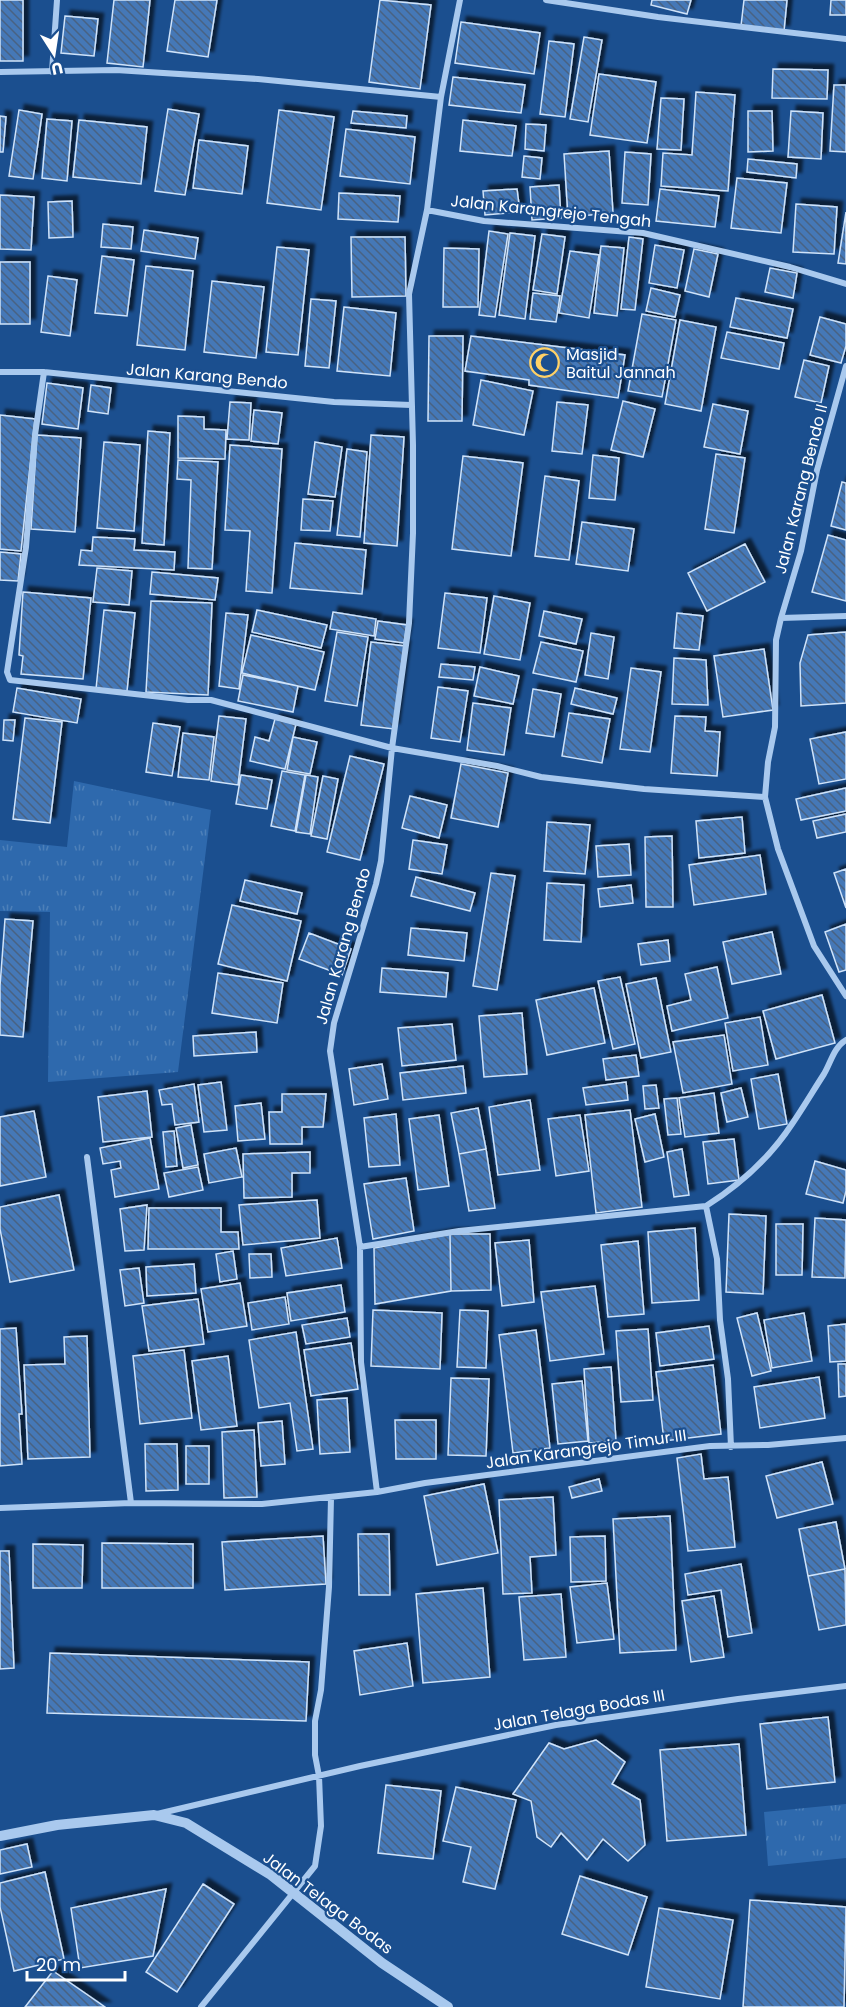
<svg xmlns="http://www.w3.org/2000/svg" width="846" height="2007" font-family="Poppins,sans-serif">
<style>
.grass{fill:url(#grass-tufts)}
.building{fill:url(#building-back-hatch);stroke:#cfe3fa;stroke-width:1.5;filter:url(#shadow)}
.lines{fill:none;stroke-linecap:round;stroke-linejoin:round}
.minor{stroke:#a9c9ee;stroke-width:6}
.tertiary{stroke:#a9c9ee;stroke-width:10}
.labels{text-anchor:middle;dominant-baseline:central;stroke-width:4.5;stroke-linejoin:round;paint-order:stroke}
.street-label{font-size:16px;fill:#fff;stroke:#1b4f8f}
.poi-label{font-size:16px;fill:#fff;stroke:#1b4f8f;text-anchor:start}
</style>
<defs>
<pattern id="grass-tufts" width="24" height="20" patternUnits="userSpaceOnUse" patternTransform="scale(1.5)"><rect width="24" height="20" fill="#2e69ad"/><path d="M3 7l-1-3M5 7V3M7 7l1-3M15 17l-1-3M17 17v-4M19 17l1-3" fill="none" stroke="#4d80b9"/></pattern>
<pattern id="building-back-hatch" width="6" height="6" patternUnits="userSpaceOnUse" patternTransform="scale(1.5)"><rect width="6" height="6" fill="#4478b7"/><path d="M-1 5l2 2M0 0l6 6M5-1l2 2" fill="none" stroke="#486282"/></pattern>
<filter id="shadow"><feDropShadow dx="5.5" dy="-5.5" stdDeviation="1.5" flood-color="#0009"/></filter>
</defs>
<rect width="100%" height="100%" fill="#1b4f8f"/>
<path class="grass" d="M74,781L211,810L178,1072L48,1082L50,912L0,911V840L67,847Z
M846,1804V1858L768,1866L764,1812Z"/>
<path class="building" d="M0,0H23V61H0Z
M114,0H150L143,67L107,63Z
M175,0H217L208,57L167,51Z
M380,0L431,5L420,89L369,82Z
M652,0H691L687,14L651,5Z
M744,0H787L784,31L741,26Z
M831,0H846V15H830Z
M65,16L98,19L94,56L61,53Z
M461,22L540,33L534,74L455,63Z
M584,37L602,40L588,122L570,119Z
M549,41L574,44L565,117L540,114Z
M773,69L828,70L827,99L772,98Z
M599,74L656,82L647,143L590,135Z
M453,77L525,85L521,113L449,105Z
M834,85H846V152L830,151Z
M696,92L735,95L728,191L661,186L663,153L692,155Z
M661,98L684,99L681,150L657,149Z
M168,109L199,114L185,195L155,191Z
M19,110L42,114L33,179L9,176Z
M279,110L334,117L321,210L267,203Z
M353,111L407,116L406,128L351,123Z
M748,111H772L773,151L748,152Z
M791,111L823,113L821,159L788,157Z
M0,116L6,117L3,152H0Z
M47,119L72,121L67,181L42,178Z
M79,120L147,127L141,184L73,177Z
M463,120L516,126L512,156L460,151Z
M526,124L546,125L544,151L525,149Z
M346,129L415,137L410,184L340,176Z
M199,140L248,146L242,194L193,188Z
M609,151L613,213L568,217L564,154Z
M625,152L651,154L648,205L622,203Z
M524,156L542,158L540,179L522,177Z
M748,159L797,164L796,178L747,172Z
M737,178L787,183L781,233L731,228Z
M559,185L561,218L532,220L530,187Z
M517,189L520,212L485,215L483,191Z
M660,189L719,196L715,227L656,221Z
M339,193L400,196L398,222L338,219Z
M0,195L34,197L31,250L0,249Z
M72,201L73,237L49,238L48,202Z
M796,204L837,207L834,254L793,252Z
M846,212V264L838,263Z
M103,224L133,227L131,249L101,247Z
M144,230L198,238L195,259L141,251Z
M489,231L508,234L495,317L479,315Z
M510,233L535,236L525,319L499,315Z
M542,234L565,237L557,294L533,290Z
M351,237H405L406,296L352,297Z
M629,237L643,239L635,310L621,309Z
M655,245L684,250L677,288L649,283Z
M601,246L624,248L617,316L594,313Z
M277,247L309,250L298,355L266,352Z
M444,248L479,249L478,307H443Z
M694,249L718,254L709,297L685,291Z
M570,251L599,255L589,318L559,313Z
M102,256L134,260L127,316L95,313Z
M0,262H30V324H0Z
M146,266L193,271L185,350L137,345Z
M770,268L797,273L793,298L765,292Z
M48,276L77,280L70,336L41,332Z
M212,281L264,287L256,358L204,352Z
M651,288L680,295L675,317L646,311Z
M533,293L560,296L556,322L530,319Z
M736,298L793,309L787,338L730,327Z
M311,299L336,301L329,368L305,366Z
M344,307L396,313L390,376L337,371Z
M642,314L676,320L662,397L628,391Z
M820,317L846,324V346L841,363L810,355Z
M680,320L716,327L701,411L665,404Z
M727,332L784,343L779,369L721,358Z
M429,336H463L462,421H428Z
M471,336L625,355L618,398L529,385V380L465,371Z
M804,360L829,366L821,403L795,397Z
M481,380L533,391L524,435L473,425Z
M47,383L83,388L78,429L42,424Z
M91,385L111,388L108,414L88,411Z
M623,401L655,409L643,457L611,450Z
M230,402L251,403L249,440L227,439Z
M557,402L588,405L582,454L552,451Z
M713,404L748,411L740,454L704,447Z
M254,410L282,413L278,444L251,441Z
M0,415L35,419L21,551L0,549Z
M178,416L204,417V429L226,430L225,459L178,458Z
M148,431L170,433L164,545L142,543Z
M37,435L81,438L75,532L31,529Z
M371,435L404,437L397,546L364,543Z
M104,442L140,445L134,531L97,528Z
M315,442L342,447L335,497L308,494Z
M230,445L282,449L272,593L246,591L250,531L225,530Z
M347,449L367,452L360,537L337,535Z
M716,454L745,458L734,533L705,529Z
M593,455L619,458L615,500L589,498Z
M463,456L523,463L511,556L452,549Z
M178,460L218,462L212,569L188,568L191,480L177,479Z
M545,476L579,481L569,560L535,556Z
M842,482L846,483V530L831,526Z
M303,499L333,501L330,531L301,530Z
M582,522L634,529L628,571L576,564Z
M828,535L846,540V601L812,592Z
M93,537L135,539L134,550L175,552L174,570L79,565L81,550L92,551Z
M295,543L366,550L362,594L290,588Z
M745,544L765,582L707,611L688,573Z
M0,552L21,554L18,581L0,580Z
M97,568L132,571L129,605L93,602Z
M152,572L218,578L215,600L150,594Z
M23,592L91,598L83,679L21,674L23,656L19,655Z
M445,593L487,598L480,653L438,648Z
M494,596L530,603L520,660L484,654Z
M151,601L212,603L208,695L146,692Z
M104,610L135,613L127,691L96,689Z
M257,610L327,625L321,648L252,632Z
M544,611L582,619L576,644L539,636Z
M333,612L376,619L374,636L330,629Z
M226,613L248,615L239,689L219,686Z
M677,613L703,616L699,650L674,648Z
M378,621L407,625L404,643L375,639Z
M337,632L368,637L357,706L325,701Z
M846,632V703L801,706L800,663L808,635Z
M591,633L614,637L608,679L585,675Z
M251,635L324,652L315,690L242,673Z
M371,642L405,646L394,729L361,725Z
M541,642L583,651L576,682L533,673Z
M764,649L773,710L723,717L714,656Z
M674,658L706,660L708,705L672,704Z
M441,664L475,667L473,680L439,677Z
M480,667L519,676L513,704L474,696Z
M631,668L661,672L650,752L620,749Z
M243,675L298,686L293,712L238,701Z
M438,687L468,691L460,742L431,738Z
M17,688L81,699L77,723L13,712Z
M575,688L617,698L613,714L571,704Z
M533,689L561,694L554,737L526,733Z
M473,703L511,708L504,755L467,750Z
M569,713L610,719L602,763L562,756Z
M219,716L246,719L238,785L211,781Z
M675,716L706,717L705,731L720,732L717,776L671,773Z
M25,718L62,722L50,823L13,819Z
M275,719L296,724L285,769L250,761L255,737L269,741Z
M4,720H15L13,741L3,740Z
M153,723L180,727L172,776L146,772Z
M846,732V779L819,784L810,739Z
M183,733L214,737L209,780L178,777Z
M293,737L317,742L310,774L287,770Z
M350,756L384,764L360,860L327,852Z
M461,764L508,773L498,827L451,818Z
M282,771L305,775L295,831L271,826Z
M241,775L272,780L267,809L236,804Z
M306,775L318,777L310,834L296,832Z
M323,776L338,779L327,839L311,836Z
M846,788V811L801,820L796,799Z
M410,796L447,805L439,838L402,828Z
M846,814V832L817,838L813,821Z
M742,817L745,853L699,858L696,821Z
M547,822L590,825L585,874L544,871Z
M672,836L673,907H646L645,837Z
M413,840L447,845L442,874L409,869Z
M629,844L631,875L598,877L596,846Z
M760,855L766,894L694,905L689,865Z
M846,869V908L834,873Z
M491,873L515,876L497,990L473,986Z
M416,877L475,893L470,911L411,896Z
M245,880L302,893L297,914L240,901Z
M547,883L584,885L581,942L544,940Z
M631,885L633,903L600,907L598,889Z
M232,905L301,921L287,981L218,964Z
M5,919L33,921L23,1037L0,1035V986Z
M846,924V970L839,972L825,932Z
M411,928L467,933L464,961L408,955Z
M772,932L781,974L732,984L723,942Z
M309,933L351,949L342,975L299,959Z
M668,940L670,961L641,965L638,944Z
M717,967L728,1018L672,1031L667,1006L691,1000L685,974Z
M382,968L448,973L446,997L380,992Z
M218,973L283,983L277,1023L212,1013Z
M620,977L635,1044L613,1049L598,981Z
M656,978L671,1052L641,1058L626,984Z
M594,988L605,1043L547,1055L536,1000Z
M822,995L835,1043L776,1059L763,1011Z
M522,1013L527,1074L484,1077L479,1016Z
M760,1017L768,1065L733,1071L725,1023Z
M452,1024L456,1060L402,1066L398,1028Z
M256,1032L257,1052L194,1056L193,1036Z
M724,1035L732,1084L683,1093L673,1042Z
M636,1055L639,1076L606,1080L603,1059Z
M382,1064L388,1099L354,1105L349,1069Z
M463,1066L466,1093L403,1100L400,1073Z
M778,1074L787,1124L759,1129L751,1079Z
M221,1082L227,1130L204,1132L198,1085Z
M626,1082L628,1100L586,1105L583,1088Z
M194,1084L199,1122L175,1125L172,1104L162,1105L159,1090Z
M656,1085L659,1108L645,1109L643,1086Z
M741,1088L748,1117L727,1122L721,1093Z
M147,1091L152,1137L103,1142L98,1097Z
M714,1093L719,1133L685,1137L679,1098Z
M282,1094H326L323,1127H302V1144H270L269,1112H282Z
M677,1098L681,1134L668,1135L664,1099Z
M530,1100L540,1170L498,1175L489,1107Z
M261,1103L265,1139L238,1141L235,1106Z
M478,1108L486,1149L459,1154L451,1113Z
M630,1110L642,1207L596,1213L585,1115Z
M34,1111L46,1177L0,1186V1117Z
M396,1114L400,1165L369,1167L364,1118Z
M655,1114L664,1157L645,1162L635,1119Z
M439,1115L449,1186L418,1190L409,1119Z
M580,1115L589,1171L556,1176L548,1119Z
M191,1125L198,1165L183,1168L176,1128Z
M174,1131L177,1166L166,1167L163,1132Z
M150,1138L159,1189L115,1197L111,1170L121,1168L120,1161L103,1164L100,1148Z
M734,1139L739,1180L708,1184L703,1142Z
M236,1148L242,1177L209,1183L204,1154Z
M486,1149L495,1208L469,1211L459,1154Z
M682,1149L689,1195L674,1197L667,1152Z
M310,1152V1173H292V1197L244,1198L243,1154Z
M815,1161L846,1170V1191L843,1203L806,1194Z
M198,1167L203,1190L169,1197L164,1173Z
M406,1178L414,1231L373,1239L364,1184Z
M59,1195L74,1270L10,1282L0,1229V1207Z
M317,1200L320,1238L243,1245L239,1205Z
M147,1205L144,1250L125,1251L120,1209Z
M149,1208H221V1232H238L239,1249H148Z
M729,1214L766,1216L763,1294L726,1292Z
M815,1218L846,1220L845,1278L812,1277Z
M776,1224H803L802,1275H776Z
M695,1228L699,1300L652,1303L648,1232Z
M450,1234H490L491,1290L451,1291Z
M450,1234L451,1291L375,1304L374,1248Z
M337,1238L342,1268L286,1276L281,1248Z
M529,1240L534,1302L502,1306L495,1243Z
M638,1241L644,1314L608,1317L601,1245Z
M233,1251L237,1279L220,1282L216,1254Z
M249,1254H271L272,1277L250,1278Z
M194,1264L196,1293L147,1296L146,1267Z
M139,1268L144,1303L125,1306L120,1270Z
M240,1283L247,1326L208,1332L201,1289Z
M341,1285L345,1312L291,1321L287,1293Z
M595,1286L604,1354L550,1361L541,1292Z
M285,1297L289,1324L252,1330L248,1303Z
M198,1299L204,1344L149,1351L142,1306Z
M373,1310L442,1313L440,1369L371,1366Z
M460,1310L488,1311L486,1368L457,1367Z
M757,1313L771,1371L752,1376L737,1318Z
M804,1313L812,1361L772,1368L764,1320Z
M347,1318L350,1337L306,1344L302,1325Z
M846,1324V1361L830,1362L828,1326Z
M709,1326L714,1359L660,1366L656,1333Z
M16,1328L22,1414H19L22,1464L0,1466V1329Z
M648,1329L653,1400L621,1402L616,1331Z
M536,1330L550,1448L513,1453L499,1335Z
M296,1332L313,1449L297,1451L290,1403L259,1408L249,1340Z
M87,1336L90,1457L28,1459L24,1365L65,1364L64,1337Z
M351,1343L358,1389L311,1396L304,1350Z
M184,1350L192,1418L140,1424L133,1356Z
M228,1356L237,1426L201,1430L192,1361Z
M838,1364H846V1396L839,1397Z
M713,1365L721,1434L664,1441L656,1372Z
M611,1367L616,1441L589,1443L584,1369Z
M819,1377L825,1418L760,1428L754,1387Z
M451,1378L489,1379L486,1456L448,1455Z
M582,1381L588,1441L558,1444L552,1384Z
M347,1398L350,1452L320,1454L317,1400Z
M395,1420H436V1459H396Z
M282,1421L285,1464L261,1466L258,1423Z
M254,1430L257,1497L224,1498L222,1432Z
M145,1444H177L178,1490L146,1491Z
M186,1446H209V1484H186Z
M701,1454L704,1479L728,1477L735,1547L688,1551L677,1458Z
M822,1462L833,1504L777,1518L766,1476Z
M599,1479L602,1491L572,1498L569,1487Z
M484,1484L498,1553L437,1565L424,1496Z
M553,1497L556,1555L530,1557L532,1593L503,1594L499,1500Z
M670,1516L676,1650L620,1653L613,1519Z
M836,1522L845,1569L808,1576L799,1529Z
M358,1534H389L390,1595H359Z
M323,1536L326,1584L225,1590L222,1542Z
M605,1536L606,1581L571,1582L570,1537Z
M102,1543L193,1544V1588H102Z
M33,1544L83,1545L82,1588H33Z
M0,1551H9L14,1668L0,1669Z
M741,1564L752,1633L728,1637L721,1590L688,1595L685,1574Z
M845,1569L846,1625L819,1630L808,1576Z
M607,1583L614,1639L577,1643L570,1587Z
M483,1588L490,1677L423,1683L416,1594Z
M561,1594L566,1657L524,1660L519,1597Z
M714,1596L724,1657L691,1662L682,1601Z
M407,1643L413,1686L360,1695L354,1651Z
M50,1653L309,1662L306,1721L47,1713Z
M828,1717L835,1782L767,1789L760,1724Z
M596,1740L625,1762L612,1784L640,1800L645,1845L628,1861L603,1839L587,1860L561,1833L551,1847L537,1837L531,1801L513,1794L549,1743L564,1749Z
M739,1744L746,1835L667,1841L660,1750Z
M386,1785L441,1791L433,1859L378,1853Z
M456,1787L516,1800L495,1889L463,1882L471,1847L443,1841Z
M27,1844L32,1867L0,1874V1850Z
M45,1872L64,1959L14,1971L0,1907V1883Z
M580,1876L647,1897L628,1955L562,1934Z
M203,1884L234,1904L177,1992L146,1972Z
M166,1889L153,1956L80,1968L71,1908Z
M750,1900L846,1907L844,2007H743Z
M659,1908L733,1920L720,1999L646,1987Z
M53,1971L105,2007H25Z"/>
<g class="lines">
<path class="minor" d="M546,0L658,17L846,39
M0,72L116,70L258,79L441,97
M52,72L57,0
M427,210L484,221L643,233L790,267L846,284
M0,372H44L334,402L411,405
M44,372L35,435L26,547L7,672L10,680L188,700H211L392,748L497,766L541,777L644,789L765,797
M846,616L781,618L776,640L775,727L768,762L765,797L778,849L814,946L846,996
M781,618L801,551L817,470L846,366
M87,1157L131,1503
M360,1247L459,1231L706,1206
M731,1447L728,1379L720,1320L717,1259L706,1206C741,1184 769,1159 792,1124C803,1108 813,1091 824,1074C831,1062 834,1047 846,1040
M377,1492L361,1362L360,1247L330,1051L334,1023L376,884L381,861L392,748L409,623L413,533V445L409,294L427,210L441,97L460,0
M0,1508L131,1503L262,1504L377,1492L425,1483L710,1446L768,1445L846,1438
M157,1814L360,1766L556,1725L738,1699L846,1686
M201,2007L315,1866L321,1826L319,1776L315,1755V1721L321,1690L329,1587L331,1498"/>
<path class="tertiary" d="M0,1836L57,1825L154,1815L186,1823L271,1875L382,1963L448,2007"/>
</g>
<defs>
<symbol id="mosque-ring" viewBox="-11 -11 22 22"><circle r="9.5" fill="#1b4f8f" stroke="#ffd166" stroke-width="1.5"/><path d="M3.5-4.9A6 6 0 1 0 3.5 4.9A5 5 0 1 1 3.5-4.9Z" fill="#ffd166"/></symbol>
</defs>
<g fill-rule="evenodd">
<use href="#mosque-ring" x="528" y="346" width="33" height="33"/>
</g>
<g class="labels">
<g class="street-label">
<text transform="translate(551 211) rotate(6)">Jalan Karangrejo Tengah</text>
<text transform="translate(207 376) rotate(5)">Jalan Karang Bendo</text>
<text transform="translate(801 489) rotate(-76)">Jalan Karang Bendo II</text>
<text transform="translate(343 946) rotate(-74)">Jalan Karang Bendo</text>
<text transform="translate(586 1449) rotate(-8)">Jalan Karangrejo Timur III</text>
<text transform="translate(579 1710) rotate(-10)">Jalan Telaga Bodas III</text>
<text transform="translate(328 1903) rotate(37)">Jalan Telaga Bodas</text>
</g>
<g class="poi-label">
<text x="566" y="354">Masjid<tspan x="566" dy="18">Baitul Jannah</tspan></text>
</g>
</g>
<g transform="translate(54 54) rotate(168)" stroke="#1b4f8f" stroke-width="4.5" paint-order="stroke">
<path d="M0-4.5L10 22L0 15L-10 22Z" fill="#ffffff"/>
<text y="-9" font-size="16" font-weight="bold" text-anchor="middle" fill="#ffffff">U</text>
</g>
<path d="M27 1971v9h98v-9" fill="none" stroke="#ffffff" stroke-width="3"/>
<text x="36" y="1971" font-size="18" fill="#ffffff" stroke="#1b4f8f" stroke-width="4.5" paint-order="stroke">20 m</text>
</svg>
